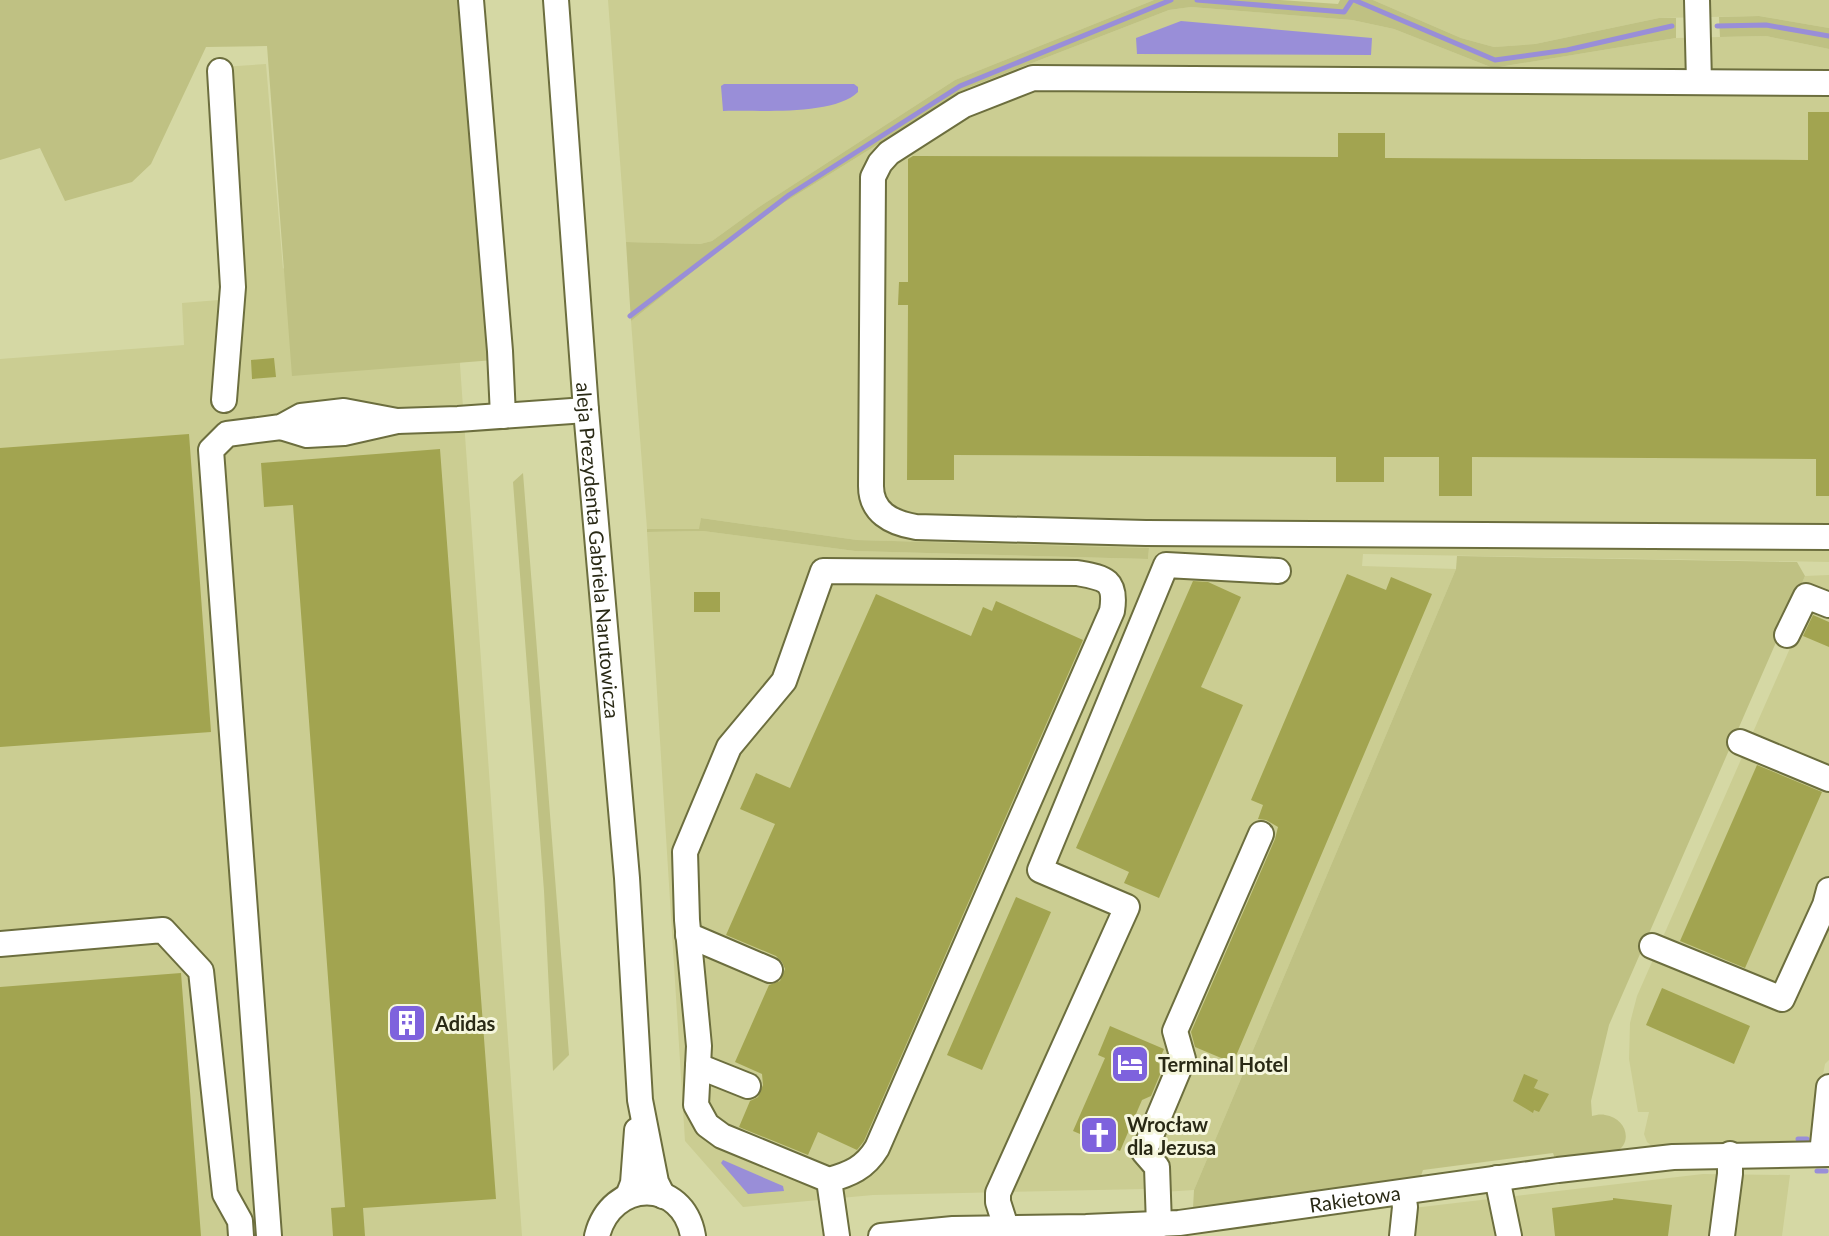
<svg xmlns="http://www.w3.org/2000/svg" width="1829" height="1236" font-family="Lato,sans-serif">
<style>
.built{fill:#cbcd92}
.green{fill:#bfc183}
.water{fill:#998ed8}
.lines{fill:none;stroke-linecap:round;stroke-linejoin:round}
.stream{stroke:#998ed8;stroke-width:5}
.building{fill:#a2a450}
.minor-casing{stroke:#6c6e3e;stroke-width:28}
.minor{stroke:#fff;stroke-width:24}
.labels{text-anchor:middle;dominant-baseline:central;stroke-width:6;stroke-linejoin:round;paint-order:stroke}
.street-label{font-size:20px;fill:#292915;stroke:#f5f6dc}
.poi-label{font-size:20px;font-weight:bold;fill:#292915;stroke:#f5f6dc;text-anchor:start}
</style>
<rect width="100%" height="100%" fill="#d5d8a4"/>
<path class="built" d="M482,0L460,365L522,1236H0V359L184,345L182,303L219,300L221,282L207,68L266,64L283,269Z
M608,0H1154L955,80L759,207L712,241L700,244L626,242Z
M1373,0H1829V28L1759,16L1659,18L1535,44L1494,47L1461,38Z
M1191,7L1352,20L1394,29L1493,68L1676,38L1766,36L1829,49V562L1363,554L1362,566L1456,569L1194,1190L1147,1193L1144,1189L873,1195L743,1207L685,1141L647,532L703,531L855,551L1148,559L1149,548L857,540L701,518L700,529H647L631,321L735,238L785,202L970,87L1169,10Z
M1829,575V1060L1825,1064L1810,1144L1654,1148L1647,1142L1644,1134L1649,1112H1638L1629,1059L1630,1023L1637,996L1794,639L1781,633L1805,576Z
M1703,1174L1790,1175L1782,1236H1393L1413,1208Z"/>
<path class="green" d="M0,0H466L494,360L292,376L267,46L206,47L151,164L132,182L65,201L40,148L0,160Z
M1154,0H1280L1338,4L1340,0H1373L1461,38L1494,47L1535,44L1659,18H1676V38L1493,68L1394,29L1352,20L1191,7L1169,10L970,87L785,202L735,238L631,321L626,242L700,244L712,241L759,207L955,80Z
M1759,16L1829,28V49L1766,36L1720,37L1719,17Z
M523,473L569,1055L553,1071L544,891L513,482Z
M701,518L857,540L1149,548L1148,559L855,551L703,531L647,532V529H699Z
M1457,556L1797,562L1805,576L1609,1025L1591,1101L1592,1116C1596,1115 1601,1114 1605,1115C1627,1118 1634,1144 1614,1153L1555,1159L1553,1153L1423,1170L1421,1176L1193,1208L1194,1190L1456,569Z"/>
<path class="water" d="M1181,21L1372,38L1371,55L1137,54L1136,38Z
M724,84H854L858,87V92C834,116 758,110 723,111L721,86Z
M723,1160L783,1186L784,1191L748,1194L721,1163Z"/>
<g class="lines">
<path class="stream" d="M1197,0L1344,12L1352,0
M1354,0L1495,60L1567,50L1672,26
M1717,26L1766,25L1829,36
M630,316L789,195L960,86L1171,0
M1798,1139H1807
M1817,1171H1826"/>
</g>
<path class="building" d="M1808,112H1829V496H1816V459L1472,457V496H1439V457H1384V482H1336V457L954,455V480H907L908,305H898L899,282H908V159L913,156L1338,157V133H1385V158L1808,160Z
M274,358L276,377L252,379L251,360Z
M189,434L211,732L0,747V448Z
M440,449L496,1199L363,1208L365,1236H333L331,1208L345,1207L293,505L264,507L261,463Z
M1347,574L1386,590L1391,577L1432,594L1233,1063L1195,1047L1191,1032L1275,839L1278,827L1266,820L1258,819L1263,805L1251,800Z
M1193,581L1208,582L1241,597L1201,687L1243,705L1159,898L1124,883L1129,872L1076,848Z
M694,592H720V612H694Z
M876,594L971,636L983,607L992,611L996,601L1083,640L864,1141L857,1150L818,1132L808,1155L739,1127L750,1101L758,1097L763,1085L762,1074L735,1062L769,985L780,981L785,969L782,962L776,956L726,935L775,824L740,809L756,773L790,788Z
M1813,615L1829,622V647L1803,636Z
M1757,765L1822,792L1745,968L1680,941Z
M1016,897L1051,912L982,1070L947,1055Z
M181,973L201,1236H0V987Z
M1662,988L1750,1026L1734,1064L1646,1025Z
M1110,1026L1164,1049L1158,1063L1164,1065L1151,1096L1142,1100L1120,1151L1073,1131L1105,1058L1098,1055Z
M1524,1074L1538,1080L1534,1088L1549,1094L1539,1112L1534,1110L1533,1113L1513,1101Z
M1613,1198L1672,1205L1668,1236H1555L1552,1208L1613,1200Z"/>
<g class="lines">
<defs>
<g id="minor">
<path d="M471,0L500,351L503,416"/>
<path id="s1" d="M556,0L586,410L627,878L640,1100L656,1182L663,1196"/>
<path d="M1697,0L1699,82"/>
<path d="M220,71L233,287L224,400"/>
<path d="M1829,83L1033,78L964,105L889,153L880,163L873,177L871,486C871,512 891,523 916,527L1146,533L1829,537"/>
<path d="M281,427L307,435L344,433L397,421L458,419L586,410"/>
<path d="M1787,635L1806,596L1829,605"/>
<path d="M1740,742L1829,779"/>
<path d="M688,935L770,970"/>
<path d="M0,944L163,930L201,971L225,1194L240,1221L241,1236"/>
<path d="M1652,946L1782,999L1825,905L1829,890"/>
<path d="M698,1066L748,1086"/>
<path d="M1822,1154L1829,1087"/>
<path d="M1497,1178L1509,1236"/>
<path d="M829,1180C850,1174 865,1168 877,1148L1112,611C1117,579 1104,578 1077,573L823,571L784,681L729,747L685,852L687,920L699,1046L696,1105L707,1125L722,1136L829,1180L837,1236"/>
<path d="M628,1196L633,1183L637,1130"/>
<path d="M1159,1225L1157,1167L1144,1152L1183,1059L1175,1031L1261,834"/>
<path d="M1006,1227L998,1202V1193L1127,907L1040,870L1166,565L1278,571"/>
<path d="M269,1236L211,450L227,434L281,427L301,416L344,411L397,421"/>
<path d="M597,1236C611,1179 683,1177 693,1236"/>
<path id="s2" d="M881,1236L953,1229L1086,1227L1179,1223L1558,1170L1673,1157L1829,1154"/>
<path d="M1402,1236L1405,1207L1403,1193"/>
<path d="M1722,1236L1730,1174V1154"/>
</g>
</defs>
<use href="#minor" class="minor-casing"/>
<use href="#minor" class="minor"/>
</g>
<defs>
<symbol id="building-square" viewBox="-11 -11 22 22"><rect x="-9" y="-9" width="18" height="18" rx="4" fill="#7e62dd" stroke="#f5f6dc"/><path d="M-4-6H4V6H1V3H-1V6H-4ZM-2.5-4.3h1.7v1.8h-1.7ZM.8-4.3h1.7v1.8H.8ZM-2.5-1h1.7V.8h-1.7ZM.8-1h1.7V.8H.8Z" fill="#fff"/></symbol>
<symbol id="hotel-square" viewBox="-11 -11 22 22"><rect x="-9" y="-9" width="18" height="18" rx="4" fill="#7e62dd" stroke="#f5f6dc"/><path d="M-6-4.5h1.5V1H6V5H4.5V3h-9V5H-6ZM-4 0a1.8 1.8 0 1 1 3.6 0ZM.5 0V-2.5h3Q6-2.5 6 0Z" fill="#fff"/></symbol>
<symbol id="church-square" viewBox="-11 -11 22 22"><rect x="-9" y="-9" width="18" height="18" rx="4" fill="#7e62dd" stroke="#f5f6dc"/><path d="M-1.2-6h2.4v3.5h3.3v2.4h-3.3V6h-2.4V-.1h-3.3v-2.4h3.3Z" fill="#fff"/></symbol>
</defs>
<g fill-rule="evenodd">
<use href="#building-square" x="385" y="1001" width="44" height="44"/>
<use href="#hotel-square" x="1108" y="1042" width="44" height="44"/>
<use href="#church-square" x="1077" y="1113" width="44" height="44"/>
</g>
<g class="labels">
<g class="street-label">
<text stroke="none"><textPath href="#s1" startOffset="552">aleja Prezydenta Gabriela Narutowicza</textPath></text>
<text stroke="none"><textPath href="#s2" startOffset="476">Rakietowa</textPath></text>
</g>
<g class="poi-label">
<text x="435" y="1023">Adidas</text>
<text x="1158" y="1064">Terminal Hotel</text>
<text x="1127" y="1124">Wrocław<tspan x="1127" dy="23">dla Jezusa</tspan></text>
</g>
</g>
</svg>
